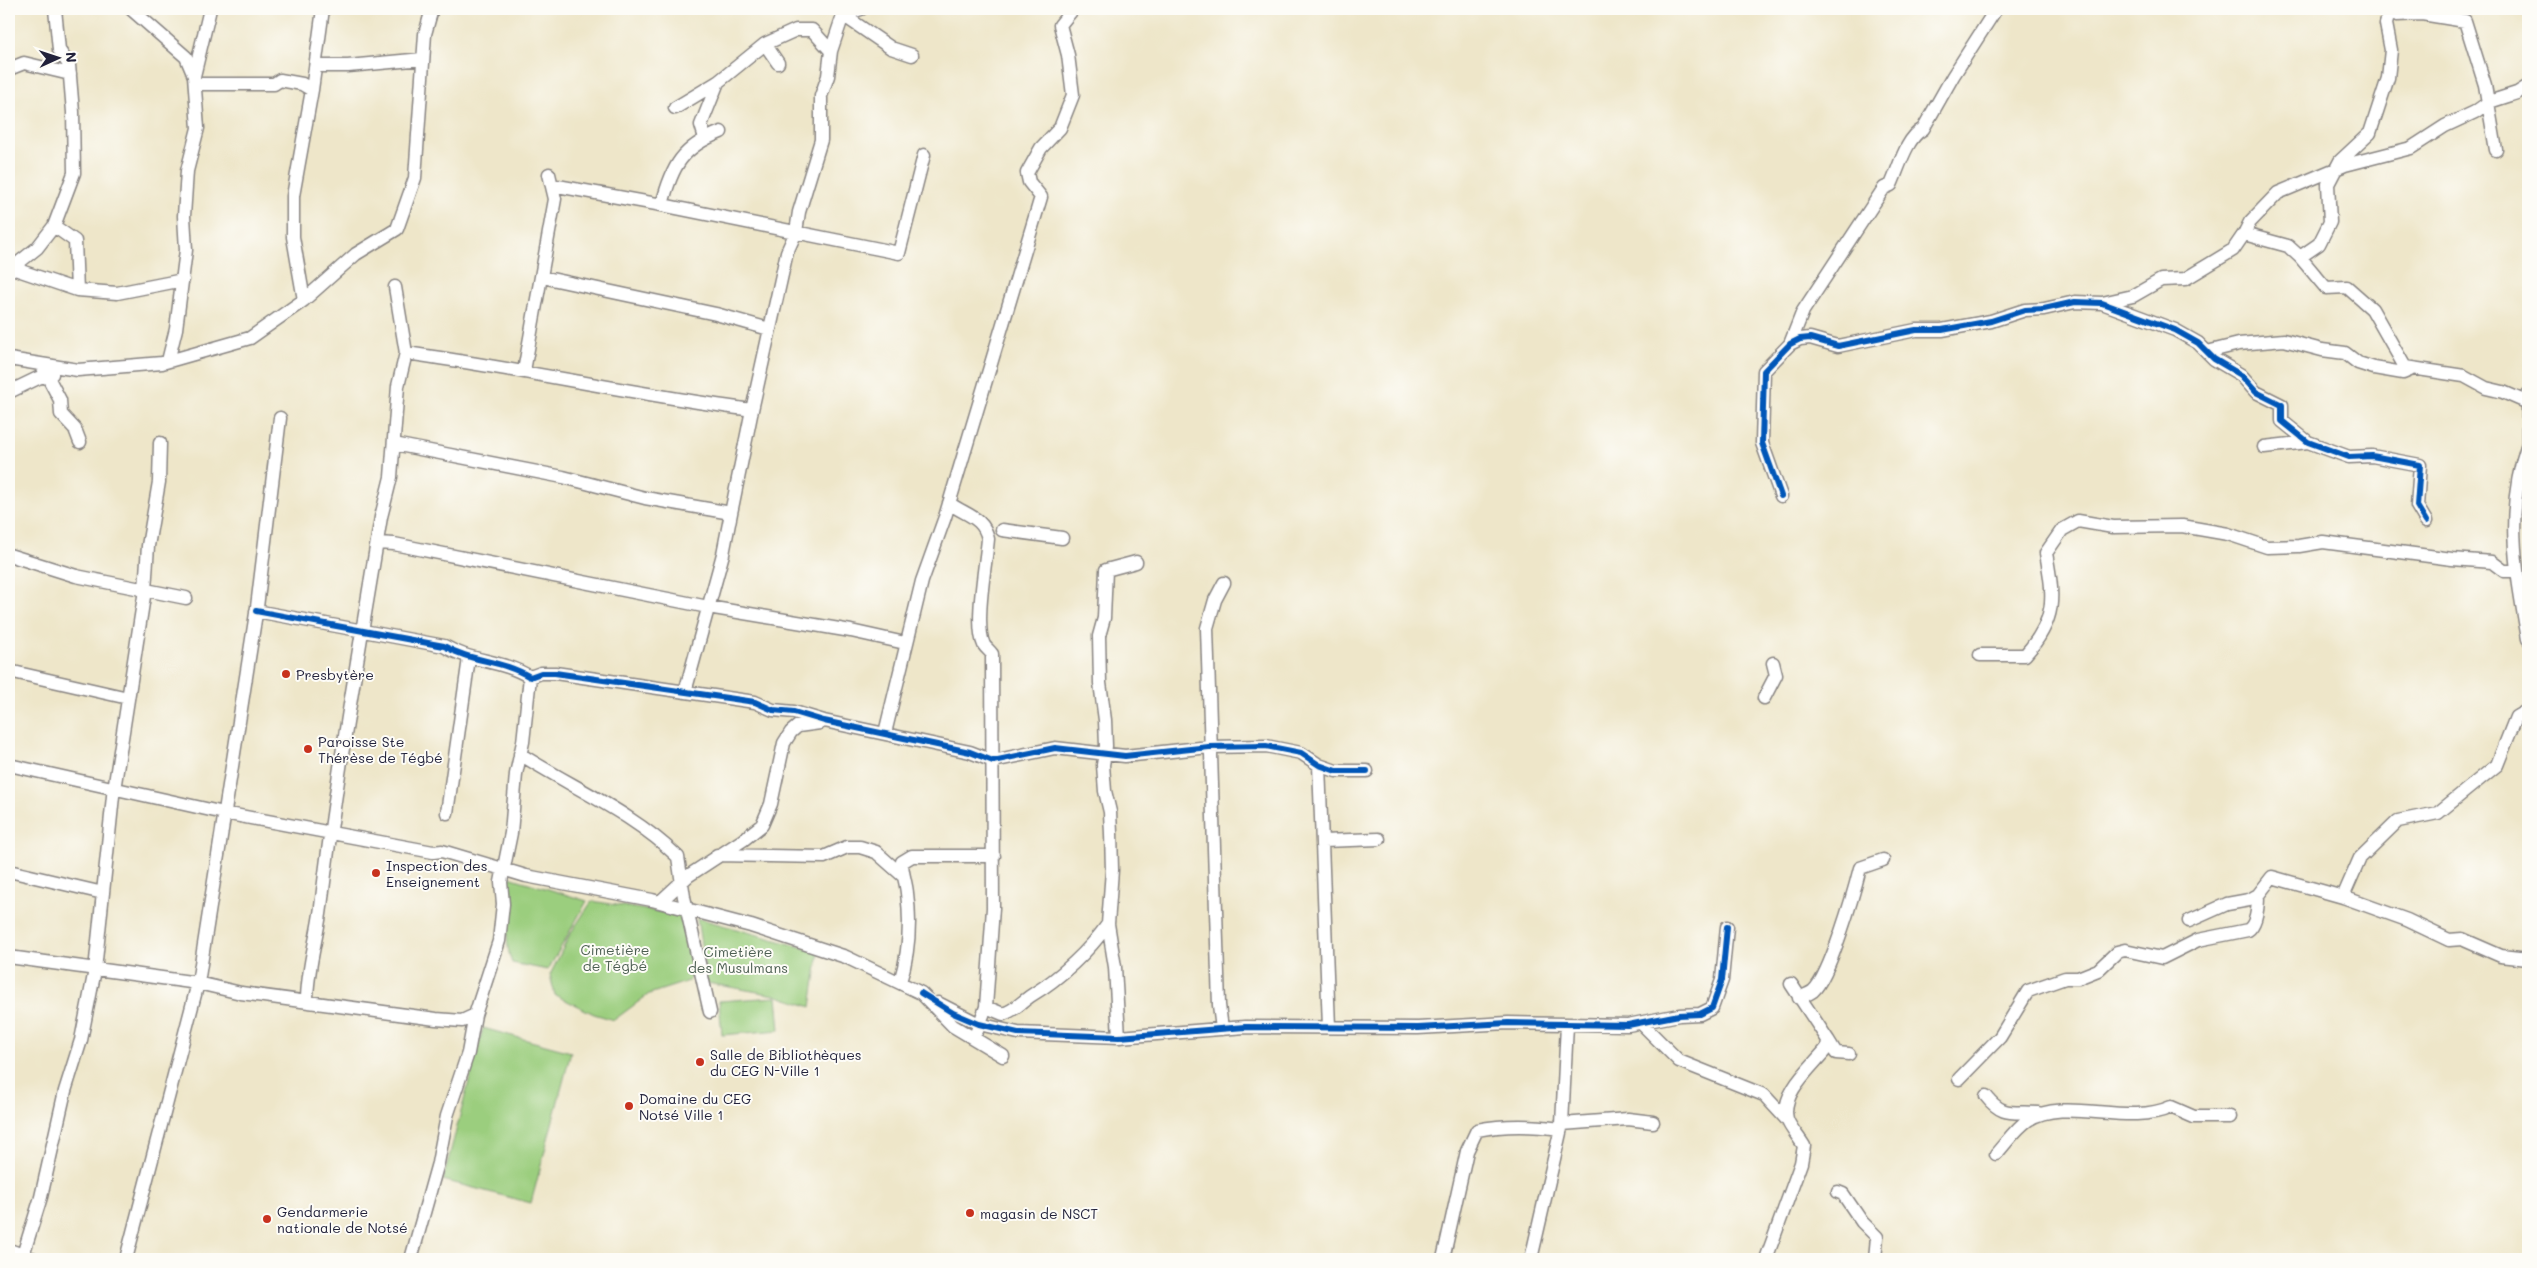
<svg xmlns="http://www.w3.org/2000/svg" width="2537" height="1268" font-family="Mali,sans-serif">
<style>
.green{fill:#9bce7e;stroke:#5e785c}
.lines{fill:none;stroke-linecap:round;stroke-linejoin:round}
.minor-casing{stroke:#888482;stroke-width:15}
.minor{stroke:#fff;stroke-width:12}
.cycleway-casing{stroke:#fdfcf7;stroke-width:9}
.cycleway{stroke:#0057b8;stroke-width:6}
.poi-dot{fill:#c8321e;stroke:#fdfcf7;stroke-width:2}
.labels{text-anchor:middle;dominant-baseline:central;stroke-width:4;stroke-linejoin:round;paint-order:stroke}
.poi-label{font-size:14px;fill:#22223b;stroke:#fdfcf7;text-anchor:start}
.park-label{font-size:14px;fill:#4c5e52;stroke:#fdfcf7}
</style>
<rect width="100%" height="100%" fill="#fdfcf7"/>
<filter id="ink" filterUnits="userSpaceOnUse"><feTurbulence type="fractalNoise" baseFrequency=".02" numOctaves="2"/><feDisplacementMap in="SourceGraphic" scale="10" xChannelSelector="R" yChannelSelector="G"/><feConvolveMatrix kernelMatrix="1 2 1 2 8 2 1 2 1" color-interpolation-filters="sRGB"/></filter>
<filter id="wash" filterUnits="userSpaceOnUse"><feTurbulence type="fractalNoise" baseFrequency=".0096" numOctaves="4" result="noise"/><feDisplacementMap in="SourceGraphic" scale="20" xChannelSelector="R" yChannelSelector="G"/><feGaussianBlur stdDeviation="1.12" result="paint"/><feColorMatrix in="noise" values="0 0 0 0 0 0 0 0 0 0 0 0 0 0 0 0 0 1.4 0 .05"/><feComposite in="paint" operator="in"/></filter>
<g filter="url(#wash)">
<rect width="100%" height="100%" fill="#eee6c9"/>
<path class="green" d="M506,876L587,901L548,970L512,963C501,935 513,904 506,876Z
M592,901L684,916L695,970L689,981L649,994L614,1020L594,1014L555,995L550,975L570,934Z
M697,918L819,952L811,1007L775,995L707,983Z
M777,997L780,1030L722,1035L719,1001Z
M483,1028L571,1052L531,1203L443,1180Z"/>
</g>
<g filter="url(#ink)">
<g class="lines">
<defs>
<path id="minor" d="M55,9L59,50L69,65L73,112L74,173L54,226L75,241L77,290
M131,9L186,57L194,76
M2390,9L2386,24L2391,50L2388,78L2370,133L2340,161L2328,184L2330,222L2319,244L2300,257L2326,288L2347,287L2372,309L2405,367L2464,376L2486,388L2503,392L2526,402
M2391,11L2397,15L2422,14L2465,21L2485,85L2496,150
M843,15L891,48L912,55
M765,44L796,30H812L831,51
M316,66H348L423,59
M9,69L24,63L70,74
M196,84H274L280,80L302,84L312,90
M675,108L718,82
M705,138L701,125L718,82L765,44L778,63
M552,185L662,205L899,253L924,155
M662,205C672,166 682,147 721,132
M2244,234L2250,222L2278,193L2345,165L2411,148L2445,126L2475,112L2489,102L2517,93L2528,86
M12,268L37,248L54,226
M9,269L12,268L77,290L117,293L183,280
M542,277L716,314L769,329
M304,300L293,237V196L312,90L323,9
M2102,303L2133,296L2161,280L2185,279L2233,250L2244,234L2288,246L2300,257
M1790,344L1803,311L1884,188L1891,185C1899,168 1906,138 1923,129L1953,76L1996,9
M2207,352L2239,344L2284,340L2322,350L2345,353L2358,363L2374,368L2403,373L2410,370
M406,353C522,369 636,395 752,410L787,252L796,232L799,212L821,140V96L828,76L831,51L843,15L861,9
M9,359L78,370L162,363L250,338L304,300L356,254L397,229L415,178L425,34L432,9
M168,361L176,329L186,250L184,216L187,171L198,128L194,76L210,9
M41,364L60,400L61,414L75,429L80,442
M524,371L555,199L549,174
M9,392L38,378L52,374
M2528,395V442
M2528,443C2504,512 2516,570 2528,639
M394,444L563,477L645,498L731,513L723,554L685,692
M2264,447L2308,442
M1781,496L1762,443L1764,371L1790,344L1800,339L1810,338L1838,346L1916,330H1942L1991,321L2025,310L2044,309L2075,302L2102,303L2175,330L2198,343L2214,359L2241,375L2256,392L2282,405V421L2308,442L2349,457L2372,456L2420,465L2417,506L2426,521
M949,503C965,515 984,517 988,539C986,563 974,625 984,645C986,648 990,651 992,654L993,908L986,1007L977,1031
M731,513L752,410
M1002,530L1062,538
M377,543L394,544L708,607L851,631L905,643
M9,555L76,576L186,598
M256,611L444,646C471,662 503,660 530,677L541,673H555L755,702L773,710L794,712L824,721L970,752L993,761L1055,748L1125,756L1209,747L1266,746L1301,753L1319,765L1336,771H1367
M1980,655H2025C2057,619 2054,598 2046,553L2062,530L2078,521L2113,527L2182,526L2228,534L2267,547L2299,546L2323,542L2452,559L2492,562L2504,571H2517
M9,671L128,698
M1764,698L1776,675L1773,663
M885,733L922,581L945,517L1041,197L1029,182L1027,173L1041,148L1060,128L1073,95L1068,55L1060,25L1073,9
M520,754C573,788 632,812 678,857L684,897L710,1012
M9,765L224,813L433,852L442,851L526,876L652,900L751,926L846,957L921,993L953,1026L1003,1056
M1319,765L1329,1027
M447,813L469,658
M1323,841L1379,839
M717,855L824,857L847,847H860L876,852L902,875
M9,871L103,893
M2343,897L2360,858L2398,821L2438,813L2497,765L2516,717L2528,710
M660,902L688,876L743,840L762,825L771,804L784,743L791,732L798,726L820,723
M2189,921L2227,904L2249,900L2258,895L2272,877L2343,897L2407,920L2449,940L2462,939L2501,956L2528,959
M9,957L198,983L241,993L436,1019L462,1021L475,1015
M900,982C909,953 911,923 907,893C906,882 902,873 902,862L912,856H994
M1799,998C1803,996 1809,994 1813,991C1830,976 1854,892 1860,868L1883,860
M307,1001C307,969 317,939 321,907C336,777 360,647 381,517L391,477L398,386L406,353L395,287
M938,1003L979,1024L1018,1033L1119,1037L1245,1027L1418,1028L1508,1023L1628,1025L1679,1015L1700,1014L1712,1008L1722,980L1727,927
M986,1007L1003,1014C1016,1010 1021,1002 1032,995C1060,978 1089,951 1108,924
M1641,1023L1679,1061L1764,1095L1788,1121
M1222,1029L1219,1005L1207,628L1215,600L1224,583
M1119,1037L1115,967L1108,924L1112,870L1111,833L1110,812L1105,791L1103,765L1106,746L1105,720L1100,683L1099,636L1104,618L1106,570L1136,562
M1828,1040L1836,1053L1849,1054
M1959,1079L2000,1037L2028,991L2065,978H2078L2098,970L2117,952L2125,950L2162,958L2198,940L2248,930C2257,924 2258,905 2258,895
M1986,1096C2003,1118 2013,1111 2038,1113
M1562,1124L1628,1119L1653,1122
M1996,1154C2006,1143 2016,1128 2028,1120C2065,1096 2127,1127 2171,1107L2194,1117H2230
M1838,1192L1843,1194L1862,1222L1877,1237L1875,1259
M9,1250L34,1259
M23,1255L41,1197L65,1091L81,1040L95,970L113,796L145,590L148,546L159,482L160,443
M126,1259L198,983L257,607L280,418
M411,1259L438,1163L447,1116L468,1053L475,1015L499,941L503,904L501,882L511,833L516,774L523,742L530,677
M1443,1259L1467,1151L1477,1130C1506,1124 1532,1125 1561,1129
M1531,1259L1562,1124L1567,1025
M1766,1259L1801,1163L1804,1146C1799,1137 1790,1128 1787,1119C1780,1093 1812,1067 1827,1048L1828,1040L1791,984"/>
</defs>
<use href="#minor" class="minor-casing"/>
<use href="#minor" class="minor"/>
<defs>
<path id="cycleway" d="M1781,496L1762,443L1764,371L1790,344L1800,339L1810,338L1838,346L1916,330H1942L1991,321L2025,310L2044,309L2075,302L2102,303L2175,330L2198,343L2214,359L2241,375L2256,392L2282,405V421L2308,442L2349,457L2372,456L2420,465L2417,506L2426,521
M256,611L444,646C471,662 503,660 530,677L541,673H555L755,702L773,710L794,712L824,721L970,752L993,761L1055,748L1125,756L1209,747L1266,746L1301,753L1319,765L1336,771H1367
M921,993L953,1013L979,1024L1018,1033L1119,1037L1245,1027L1418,1028L1508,1023L1628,1025L1679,1015L1700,1014L1712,1008L1722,980L1727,927"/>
</defs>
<use href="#cycleway" class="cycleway-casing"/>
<use href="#cycleway" class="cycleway"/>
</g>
</g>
<g class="poi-dot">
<circle cx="286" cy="674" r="5"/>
<circle cx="308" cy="749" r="5"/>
<circle cx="376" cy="873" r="5"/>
<circle cx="700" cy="1062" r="5"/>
<circle cx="629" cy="1106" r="5"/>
<circle cx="970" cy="1213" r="5"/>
<circle cx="267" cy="1219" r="5"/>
</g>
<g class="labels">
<g class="poi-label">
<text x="296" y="674">Presbytère</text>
<text x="318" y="741">Paroisse Ste<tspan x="318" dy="16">Thérèse de Tégbé</tspan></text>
<text x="386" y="865">Inspection des<tspan x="386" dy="16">Enseignement</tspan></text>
<text x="710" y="1054">Salle de Bibliothèques<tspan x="710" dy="16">du CEG N-Ville 1</tspan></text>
<text x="639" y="1098">Domaine du CEG<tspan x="639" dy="16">Notsé Ville 1</tspan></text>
<text x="277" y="1211">Gendarmerie<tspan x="277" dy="16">nationale de Notsé</tspan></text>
<text x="980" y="1213">magasin de NSCT</text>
</g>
<g class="park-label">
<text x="615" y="949">Cimetière<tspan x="615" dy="16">de Tégbé</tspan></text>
<text x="738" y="951">Cimetière<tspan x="738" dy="16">des Musulmans</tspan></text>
</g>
</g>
<rect width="2537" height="1268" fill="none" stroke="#fdfcf7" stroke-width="30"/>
<g transform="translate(58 58) rotate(87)" stroke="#fdfcf7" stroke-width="4" paint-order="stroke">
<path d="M0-4L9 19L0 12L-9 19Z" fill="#22223b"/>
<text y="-8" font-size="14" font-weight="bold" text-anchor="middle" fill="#22223b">N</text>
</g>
</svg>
